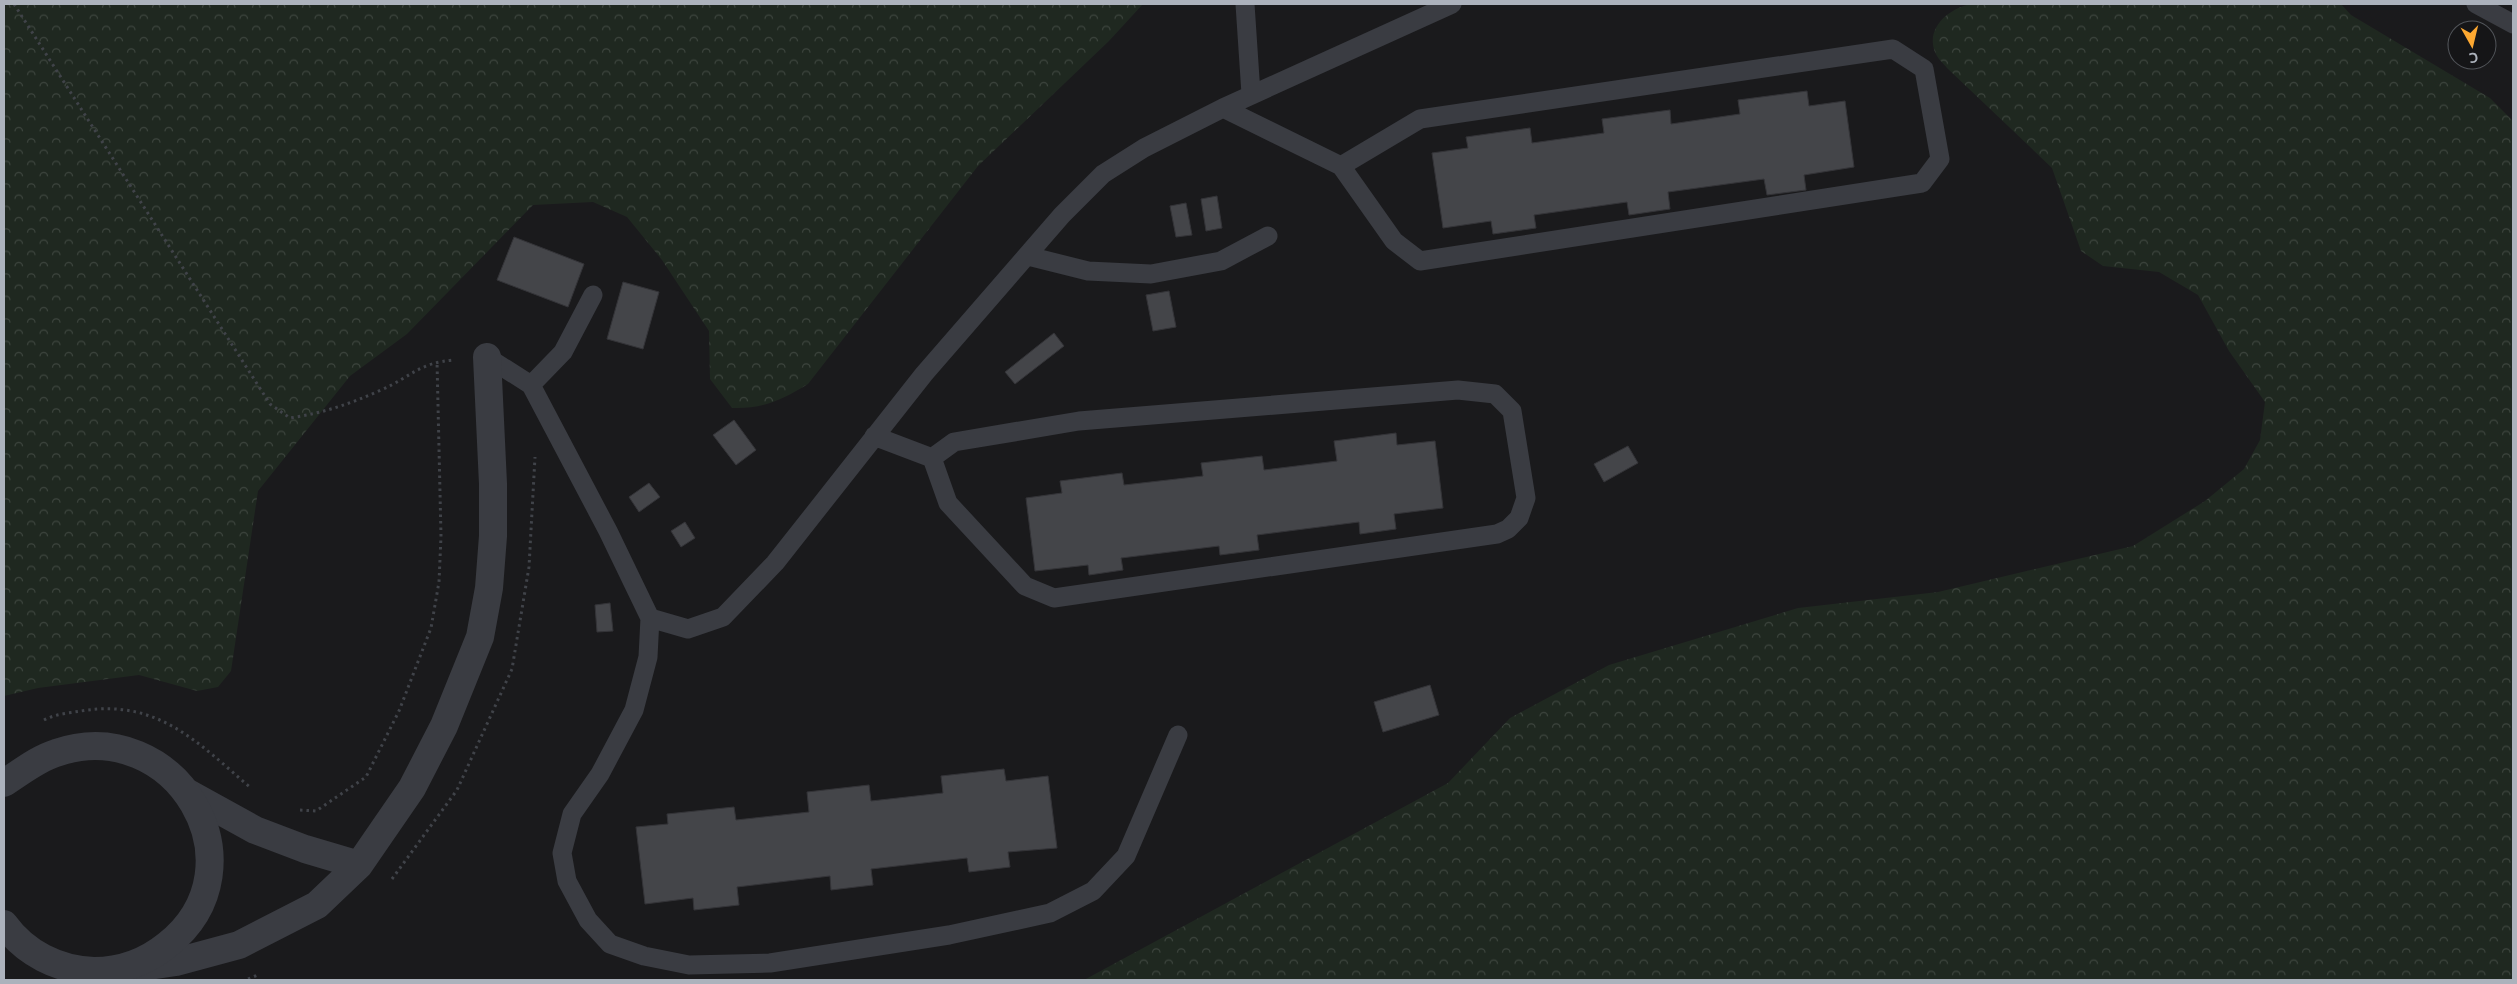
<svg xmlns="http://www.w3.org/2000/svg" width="2517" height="984" font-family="Ubuntu,sans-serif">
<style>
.forest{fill:url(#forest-crowns)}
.building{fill:#444549;stroke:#343438}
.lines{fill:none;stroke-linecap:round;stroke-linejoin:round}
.path{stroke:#404349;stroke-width:3;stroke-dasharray:2.5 4;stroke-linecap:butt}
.service{stroke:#3a3c42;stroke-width:19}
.minor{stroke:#3a3c42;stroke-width:28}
.tertiary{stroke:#3a3c42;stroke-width:28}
</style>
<defs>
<pattern id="forest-crowns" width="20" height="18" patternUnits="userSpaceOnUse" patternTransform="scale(1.25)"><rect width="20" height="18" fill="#1f2820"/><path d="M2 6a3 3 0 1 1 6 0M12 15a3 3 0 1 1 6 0" fill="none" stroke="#3d453e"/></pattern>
</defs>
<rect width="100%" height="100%" fill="#1a1a1c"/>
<path class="forest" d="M4,4H1143L1109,41L978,166L808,384C782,400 763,409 732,408L710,379L709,331L662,260L627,217L593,202L533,205L407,334L350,376L258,491L231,671L218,687L197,691L139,675L38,688L4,696Z
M1972,4H2341L2351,15L2490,98L2513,121V980H1084L1448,783L1510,718L1609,665L1798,608L1938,592L2133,546L2205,501L2244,469L2260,440L2265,402L2229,351L2198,295L2159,272L2103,266L2081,251L2052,168L1947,68C1943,63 1937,58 1935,52C1925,27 1951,7 1972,4Z"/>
<path class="building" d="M1807,91L1809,106L1845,101L1854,167L1804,175L1806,190L1767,195L1764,179L1668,192L1670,209L1629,215L1627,202L1534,215L1536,228L1493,234L1491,221L1443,228L1432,153L1468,148L1466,137L1530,128L1532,143L1604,133L1602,119L1670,110L1671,124L1740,114L1738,100Z
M1217,196L1222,228L1206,231L1201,199Z
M1186,203L1192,235L1176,237L1170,206Z
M514,237L584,264L568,307L497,280Z
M623,282L659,292L643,349L607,339Z
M1169,291L1176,327L1153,331L1146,295Z
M1054,333L1064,346L1015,384L1005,372Z
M734,420L756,450L736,465L713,435Z
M1396,433L1397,445L1435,441L1443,508L1394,514L1396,529L1360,534L1359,522L1257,535L1259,550L1220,555L1219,546L1121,558L1123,570L1089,575L1088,565L1035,571L1026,498L1062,493L1060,481L1122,473L1124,485L1203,476L1201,463L1262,456L1264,470L1337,461L1334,441Z
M1628,446L1638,463L1604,482L1594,464Z
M649,483L660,497L639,512L629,497Z
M685,522L695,538L681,547L671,531Z
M610,603L613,631L597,632L595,605Z
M1430,685L1439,715L1383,732L1374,702Z
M1004,769L1006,781L1048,776L1057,848L1008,852L1010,867L969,872L967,858L871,869L873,885L831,890L830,876L737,887L739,905L694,910L693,898L645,904L636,827L668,824L667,814L734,807L736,820L809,812L807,792L869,785L871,801L943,793L941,776Z"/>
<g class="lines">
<path class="path" d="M14,4L270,404L290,418C323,413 350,404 381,390C411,377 418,363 454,360
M44,720C55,714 69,713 81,711C158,698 198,743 251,788
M300,810L316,811L366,777L399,711L431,628L439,582L441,536L437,361
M392,879L457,790L512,669L529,567L535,457
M248,979L260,974"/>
<path class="service" d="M1245,4L1251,94
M2476,4L2513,24
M1223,108L1341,166L1394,241L1420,261L1922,183L1940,159L1924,69L1893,49L1420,119L1341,166
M1028,256L1088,271L1151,274L1221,261L1268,236
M487,357L531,385L608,531L650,618L688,629L723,617L775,563L924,374L1062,215L1103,174L1144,148L1223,108L1452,4
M531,385L563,352L593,295
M874,436L932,458L948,503L1025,586L1054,598L1497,534L1508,529L1519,518L1526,498L1512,411L1495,394L1458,390L1079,421L954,442L932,458
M650,618L648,657L634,710L600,774L572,814L562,853L567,881L588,920L610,944L644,956L689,965L770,963L949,935L1050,913L1093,891L1126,856L1178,735"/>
<path class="minor" d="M188,793L255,830L305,849L359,865
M129,969L176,962L239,945L317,905L359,865L412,788L444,726L480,637L489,588L493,536V484L487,357"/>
<path class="tertiary" d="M4,783C20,773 37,759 56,753C175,712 267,866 167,945C146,962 122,971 94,971C58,970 25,953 4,924"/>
</g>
<rect width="2517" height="984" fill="none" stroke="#acb2bc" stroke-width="10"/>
<g transform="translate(2472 45) rotate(172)"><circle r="24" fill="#151517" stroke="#515459"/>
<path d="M0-4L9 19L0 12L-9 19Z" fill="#fda831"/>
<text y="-8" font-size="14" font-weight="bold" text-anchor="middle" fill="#acb2bc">С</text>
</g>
</svg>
